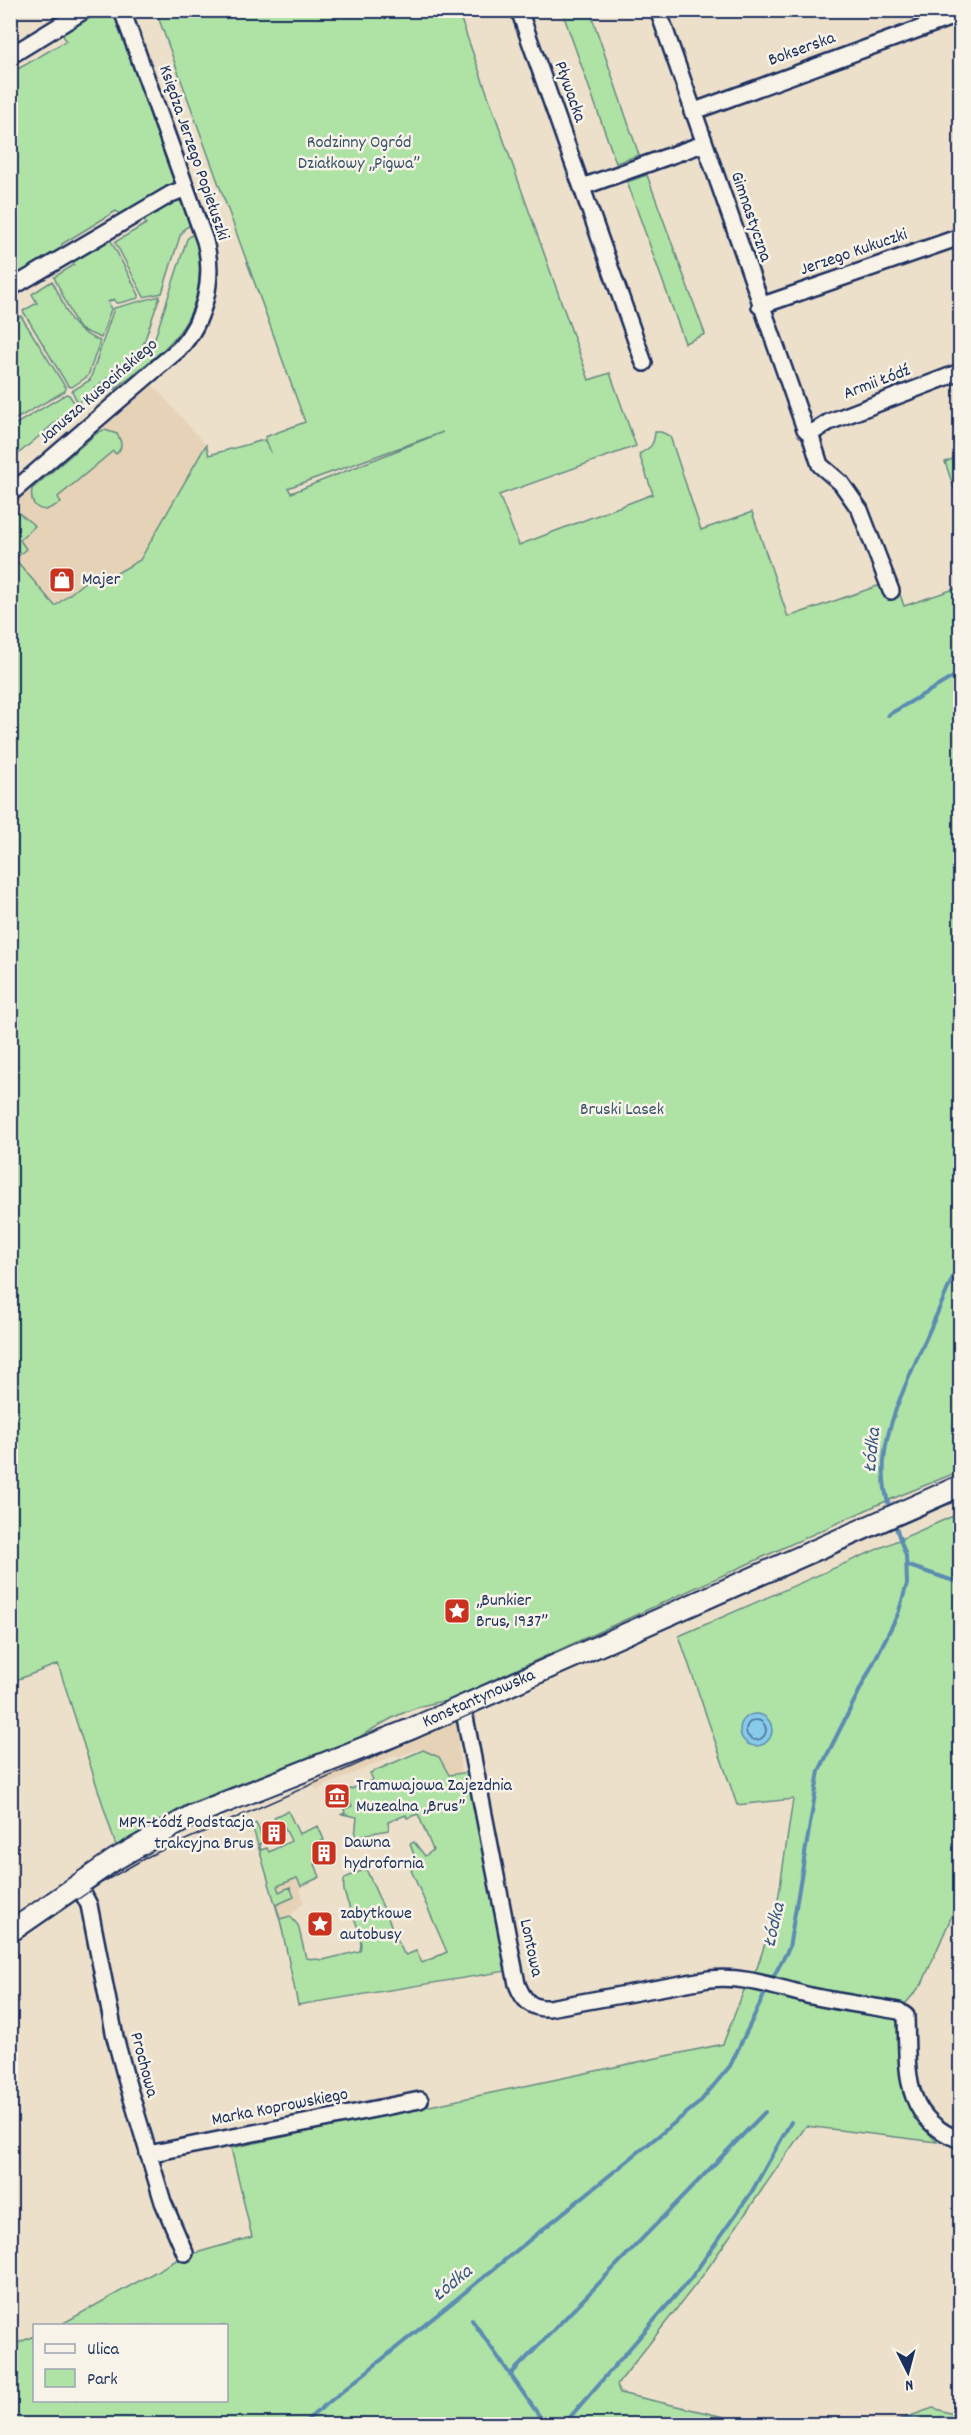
<svg xmlns="http://www.w3.org/2000/svg" width="971" height="2435" font-family="Dekko,sans-serif">
<style>
.built{fill:#e6d3b7}
.green{fill:#afe3a5;stroke:#658982;stroke-width:1.5;fill-rule:evenodd}
.water{fill:#88cae9;stroke:#5c8cb1;stroke-width:1.5}
.lines{fill:none;stroke-linecap:round;stroke-linejoin:round}
.shore{stroke:#476d96;stroke-width:1.5}
.stream{stroke:#5c8cb1;stroke-width:4}
.minor-casing{stroke:#1b2f5e;stroke-width:20}
.major-casing{stroke:#1b2f5e;stroke-width:24}
.minor{stroke:#f7f3e8;stroke-width:15}
.major{stroke:#f7f3e8;stroke-width:20}
.tram{stroke:#1b2f5e;stroke-width:1.5}
.labels{text-anchor:middle;dominant-baseline:central;stroke-width:5;stroke-linejoin:round;paint-order:stroke}
.street-label{font-size:18px;fill:#1b2f5e;stroke:#f7f3e8}
.park-label{font-size:18px;fill:#39536c;stroke:#f7f3e8}
.poi-label{font-size:18px;fill:#1b2f5e;stroke:#f7f3e8;text-anchor:start}
.water-label{font-size:20px;font-style:italic;fill:#365681;stroke:#f7f3e8}
</style>
<rect width="100%" height="100%" fill="#ede0cb"/>
<filter id="ink" filterUnits="userSpaceOnUse"><feTurbulence type="fractalNoise" baseFrequency=".0167" numOctaves="2"/><feDisplacementMap in="SourceGraphic" scale="12" xChannelSelector="R" yChannelSelector="G"/><feConvolveMatrix kernelMatrix="1 2 1 2 8 2 1 2 1" color-interpolation-filters="sRGB"/></filter>
<g filter="url(#ink)">
<path class="built" d="M153,385L206,445L140,560L56,609L11,555L10,507Z
M476,1712L478,1717L466,1726L458,1743L461,1773L448,1776L439,1757L419,1749L397,1758L398,1754L316,1790L312,1781L464,1714L465,1717Z
M298,1878L304,1902L290,1916L280,1919L276,1905L285,1902L277,1886Z"/>
<path class="green" d="M99,11H110L117,21L175,182L173,185L121,215L116,211L62,244L60,251L16,278L13,276L17,272L11,261V73L66,41L61,31Z
M156,11H458L589,380L610,373L636,446L499,495L519,545L653,494L639,454C650,448 654,446 655,432H661L670,436L701,530L752,512L788,617L895,580L904,606L960,587V1471L877,1505L447,1701C414,1704 385,1721 358,1738L188,1804L116,1846L58,1664L11,1682V512L19,513L35,526L20,540L26,549L15,559L55,606L92,576L96,580L103,581L140,560L206,445L209,455L264,440L271,453L265,437L305,422ZM443,432L291,493L288,488Z
M562,11H590L639,155L616,163Z
M647,175L705,334L685,343L627,182Z
M176,200L185,203L191,225L185,228L180,236L162,293L144,297L115,242L146,224L143,217Z
M194,233C205,268 200,308 175,337C159,357 135,372 115,389L108,388L145,356L152,347L187,239Z
M109,237L139,295V298L119,303H116L114,299L108,302L111,309L101,338L82,330L77,326L54,277L74,265L72,261Z
M52,281C69,310 65,328 100,341L88,376L72,387L68,386L23,311L37,303L32,294Z
M160,296L142,348L78,403L72,391L90,380L114,308Z
M21,316L66,388L65,391L11,422V331L17,318Z
M66,394L69,395L76,405L11,460V427Z
M105,430L117,434C122,442 123,448 116,454L113,451L58,497L61,503L46,510C34,509 30,501 32,489L91,438L100,431Z
M960,456V506L945,462Z
M960,1513V1897L922,1984L906,2003L902,2038L903,2094L914,2118L937,2142L806,2126L703,2275L617,2385L620,2393L755,2424H11V2346L34,2336V2400H226V2326L60,2325L182,2257L252,2237L231,2148L723,2044L746,1985L757,1968L777,1907L793,1799L737,1805L679,1636Z
M423,1750L439,1757L449,1775L468,1772L507,1971L298,2005L281,1924L252,1825L256,1823L264,1841L259,1844L261,1850L267,1848L269,1852L291,1841L283,1824L278,1826L274,1817L288,1811L299,1834L318,1826L324,1840L314,1845L321,1861L315,1864L320,1877L301,1886L297,1878L277,1886L279,1892L290,1887L294,1897L276,1905L280,1919L290,1916L298,1925L306,1958L323,1960L360,1951C366,1927 337,1897 345,1878L366,1869L403,1952L406,1955L416,1951L422,1963L447,1952L411,1870L418,1866L410,1844L414,1842L425,1856L433,1850L418,1814L407,1818L406,1815L388,1822L389,1830L362,1835L358,1838L355,1837L357,1817L342,1814L345,1813L344,1809L352,1806L346,1791L373,1780L370,1773Z
M933,2408L960,2416V2424H887Z"/>
<path class="water" d="M740 1730a16 16 0 1 1 32 0a16 16 0 1 1-32 0Z"/>
<g class="lines">
<path class="shore" d="M746 1730a10 10 0 1 1 20 0a10 10 0 1 1-20 0Z"/>
<path class="stream" d="M888,715L960,673
M890,1509C871,1455 898,1403 919,1354C933,1323 947,1292 960,1260
M906,1565L960,1583
M771,1981L789,1948L819,1771L898,1614L907,1584L906,1556L894,1522
M472,2320L545,2424
M510,2375L765,2112
M302,2424L699,2103L730,2066L768,1987
M564,2424L691,2278L751,2193L791,2122
M891,2424L910,2419L943,2424"/>
<defs>
<path id="minor" d="M519,10L644,363
M658,10L805,429L810,434L820,465L841,483L860,510L891,591
M10,56L85,10
M692,112L960,14
M582,187L703,144
M16,285L171,194L186,188
M760,306L960,237
M810,434L829,422L960,372
M10,494L179,349C205,321 215,278 205,241L122,10
M463,1707L517,1984C523,2000 531,2009 549,2008L709,1979C746,1975 776,1988 811,1996C840,2002 869,2006 899,2011L906,2016C908,2068 901,2118 960,2140
M78,1884L89,1905L115,2037L127,2082L163,2202L185,2253
M148,2154L420,2100"/>
<g id="major">
<path id="s1" d="M10,1932L114,1860L193,1815L411,1729L960,1486"/>
</g>
</defs>
<use href="#minor" class="minor-casing"/>
<use href="#major" class="major-casing"/>
<use href="#minor" class="minor"/>
<use href="#major" class="major"/>
<path class="tram" d="M10,1946L103,1882L149,1856L960,1499"/>
</g>
</g>
<defs>
<symbol id="shop-square" viewBox="-11 -11 22 22"><rect x="-9" y="-9" width="18" height="18" rx="4" fill="#c8321e" stroke="#f7f3e8"/><path d="M-5-2.5h2.3a2.7 3.5 0 0 1 5.4 0H5L5.5 6h-11ZM-1.5-2.5h3a1.5 2.3 0 0 0-3 0Z" fill="#fff"/></symbol>
<symbol id="sight-square" viewBox="-11 -11 22 22"><rect x="-9" y="-9" width="18" height="18" rx="4" fill="#c8321e" stroke="#f7f3e8"/><path d="M0-6L1.8-2.2L6-1.7L2.9 1.2L3.7 5.4L0 3.3L-3.7 5.4L-2.9 1.2L-6-1.7L-1.8-2.2Z" fill="#fff"/></symbol>
<symbol id="museum-square" viewBox="-11 -11 22 22"><rect x="-9" y="-9" width="18" height="18" rx="4" fill="#c8321e" stroke="#f7f3e8"/><path d="M0-6L6-3V-2H-6V-3ZM-5-1h2V3h-2ZM-1-1h2V3h-2ZM3-1h2V3H3ZM-6 4H6V6H-6Z" fill="#fff"/></symbol>
<symbol id="building-square" viewBox="-11 -11 22 22"><rect x="-9" y="-9" width="18" height="18" rx="4" fill="#c8321e" stroke="#f7f3e8"/><path d="M-4-6H4V6H1V3H-1V6H-4ZM-2.5-4.3h1.7v1.8h-1.7ZM.8-4.3h1.7v1.8H.8ZM-2.5-1h1.7V.8h-1.7ZM.8-1h1.7V.8H.8Z" fill="#fff"/></symbol>
</defs>
<g fill-rule="evenodd">
<use href="#shop-square" x="47" y="565" width="30" height="30"/>
<use href="#sight-square" x="442" y="1596" width="30" height="30"/>
<use href="#museum-square" x="322" y="1781" width="30" height="30"/>
<use href="#building-square" x="259" y="1818" width="30" height="30"/>
<use href="#building-square" x="309" y="1838" width="30" height="30"/>
<use href="#sight-square" x="305" y="1909" width="30" height="30"/>
</g>
<g class="labels">
<g class="street-label">
<text transform="translate(802 50) rotate(-20)">Bokserska</text>
<text transform="translate(569 92) rotate(70)">Pływacka</text>
<text transform="translate(193 153) rotate(71)">Księdza Jerzego Popiełuszki</text>
<text transform="translate(750 217) rotate(71)">Gimnastyczna</text>
<text transform="translate(854 253) rotate(-19)">Jerzego Kukuczki</text>
<text transform="translate(877 383) rotate(-21)">Armii Łódź</text>
<text transform="translate(99 392) rotate(-41)">Janusza Kusocińskiego</text>
<text stroke="none"><textPath href="#s1" startOffset="526">Konstantynowska</textPath></text>
<text transform="translate(530 1948) rotate(78)">Lontowa</text>
<text transform="translate(143 2065) rotate(75)">Prochowa</text>
<text transform="translate(280 2108) rotate(-11)">Marka Koprowskiego</text>
</g>
<g class="park-label">
<text x="359" y="143">Rodzinny Ogród<tspan x="359" dy="21">Działkowy „Pigwa”</tspan></text>
<text x="622" y="1110">Bruski Lasek</text>
</g>
<g class="poi-label">
<text x="82" y="580">Majer</text>
<text x="476" y="1601">„Bunkier<tspan x="476" dy="21">Brus, 1937”</tspan></text>
<text x="356" y="1786">Tramwajowa Zajezdnia<tspan x="356" dy="21">Muzealna „Brus”</tspan></text>
<text x="254" y="1823" text-anchor="end">MPK-Łódź Podstacja<tspan x="254" dy="21">trakcyjna Brus</tspan></text>
<text x="344" y="1843">Dawna<tspan x="344" dy="21">hydrofornia</tspan></text>
<text x="340" y="1914">zabytkowe<tspan x="340" dy="21">autobusy</tspan></text>
</g>
<g class="water-label">
<text transform="translate(873 1450) rotate(-84)">Łódka</text>
<text transform="translate(775 1925) rotate(-77)">Łódka</text>
<text transform="translate(453 2284) rotate(-39)">Łódka</text>
</g>
</g>
<rect width="971" height="2435" fill="none" stroke="#f7f3e8" stroke-width="36"/>
<rect x="18" y="18" width="935" height="2399" fill="none" stroke="#1b2f5e" stroke-width="2" filter="url(#ink)"/>
<rect x="33" y="2324" width="195" height="78" fill="#f7f3e8" stroke="#9fa5b1" stroke-width="1.5"/>
<rect x="45" y="2344" width="30" height="9" fill="#f7f3e8" stroke="#9fa5b1" stroke-width="1.5"/>
<text x="87" y="2354" font-size="18" fill="#1b2f5e">Ulica</text>
<rect x="45" y="2369" width="30" height="18" fill="#afe3a5" stroke="#9fa5b1" stroke-width="1.5"/>
<text x="87" y="2384" font-size="18" fill="#1b2f5e">Park</text>
<g transform="translate(908 2372) rotate(174)" stroke="#f7f3e8" stroke-width="4.5" paint-order="stroke">
<path d="M0-4.5L10 22L0 15L-10 22Z" fill="#1b2f5e"/>
<text y="-9" font-size="16" font-weight="bold" text-anchor="middle" fill="#1b2f5e">N</text>
</g>
</svg>
